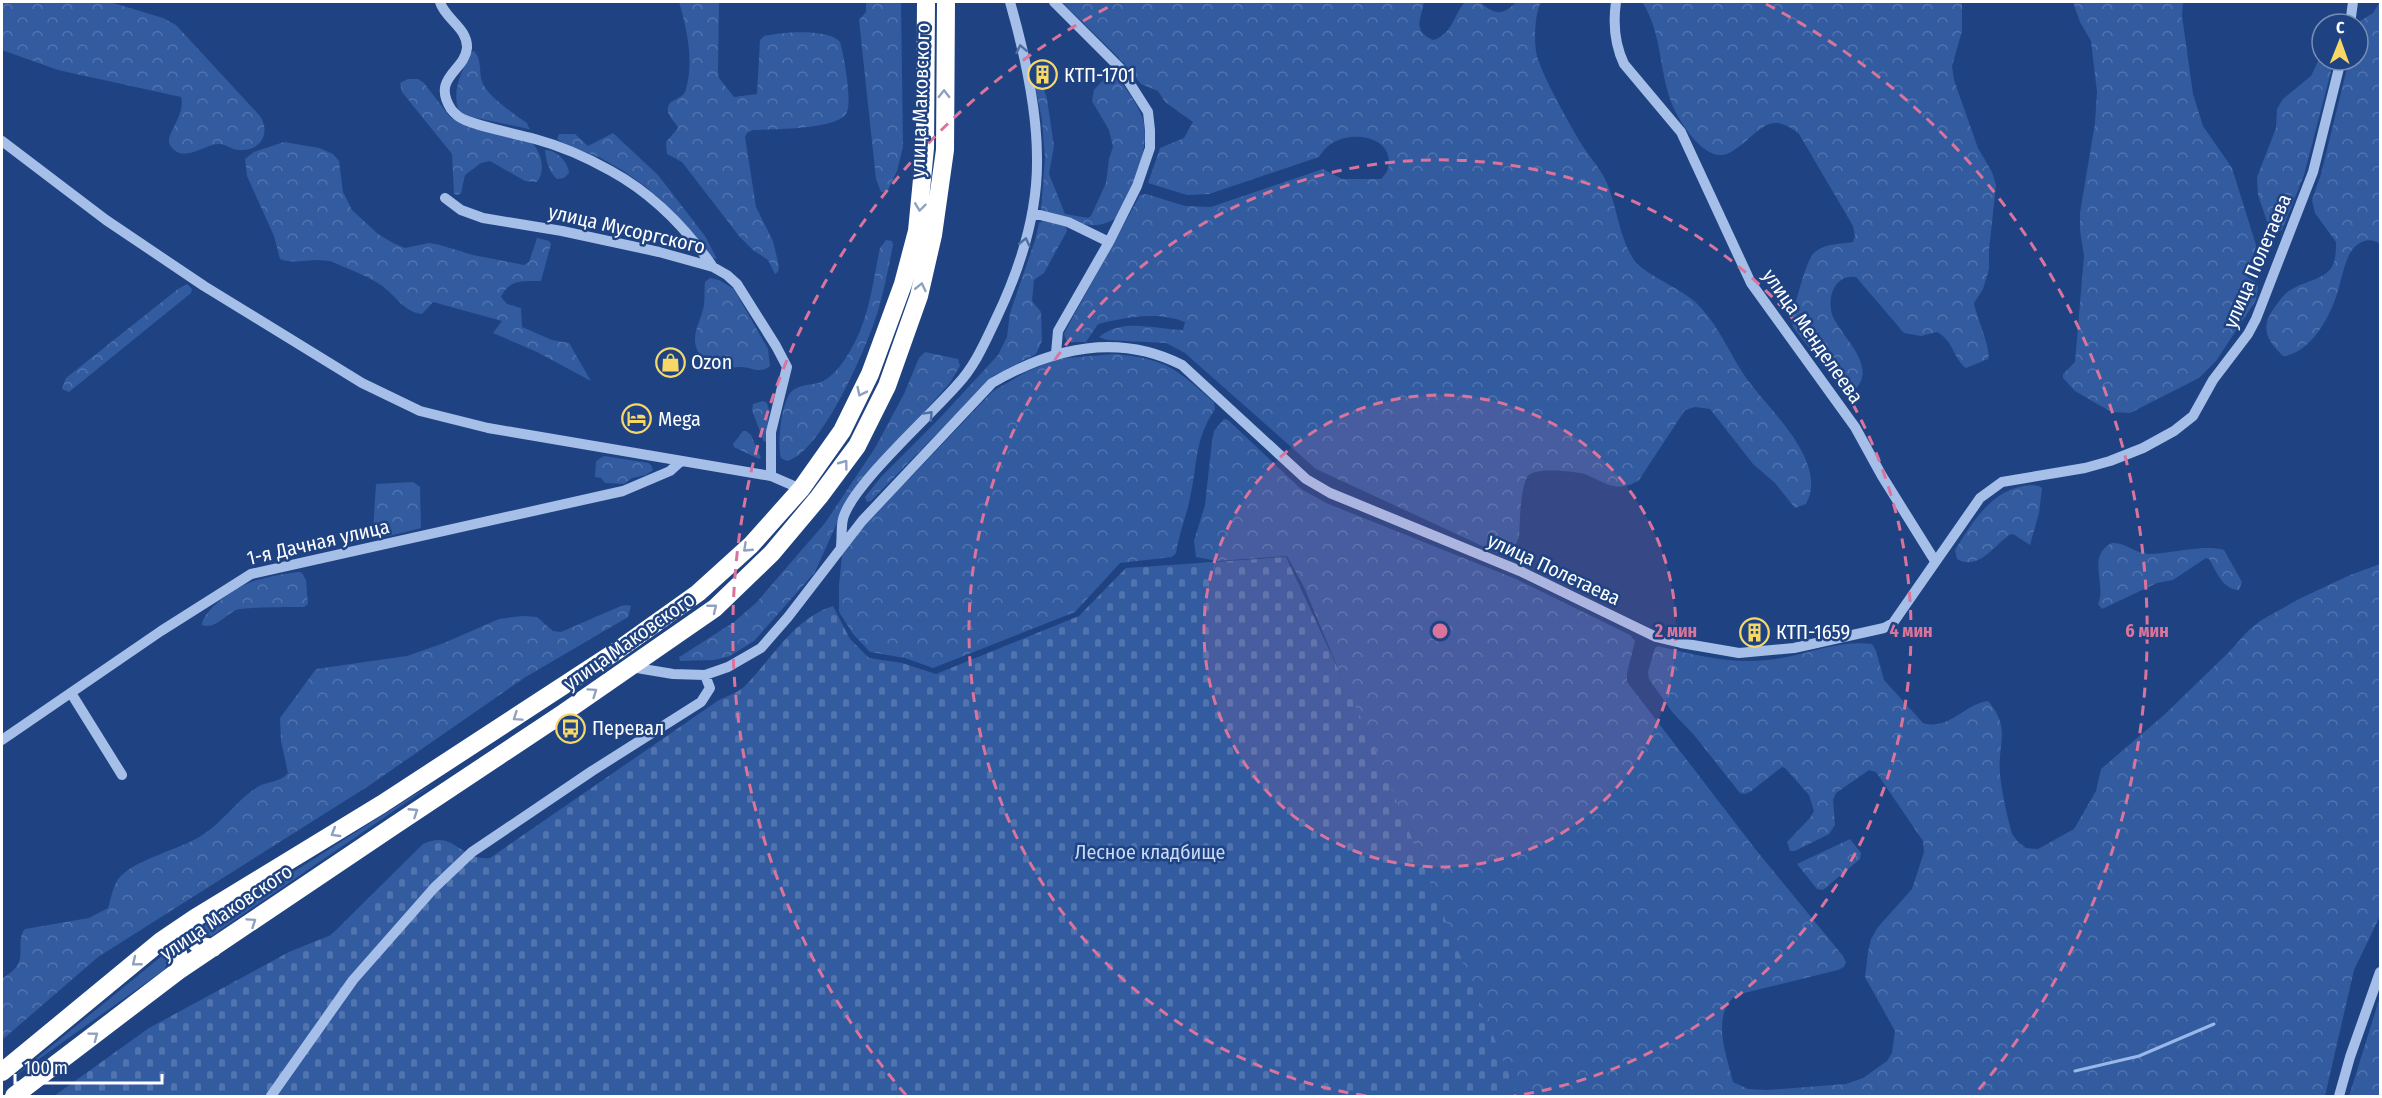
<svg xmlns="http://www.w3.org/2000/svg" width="2382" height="1098" font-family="'Fira Sans Condensed',sans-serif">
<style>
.green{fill:#335ba0}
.forest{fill:url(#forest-crowns)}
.cemetery{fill:url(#cemetery-stones)}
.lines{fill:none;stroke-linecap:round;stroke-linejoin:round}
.stream{stroke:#99b8ea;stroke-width:3}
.minor{stroke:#a6bfe9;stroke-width:10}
.highway{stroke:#fff;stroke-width:18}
.oneway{stroke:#4e6ea6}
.oneway2{stroke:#8fa1c0}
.ring{fill:none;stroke:#da749d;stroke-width:3;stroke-dasharray:10 8}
.labels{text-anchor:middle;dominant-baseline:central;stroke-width:5;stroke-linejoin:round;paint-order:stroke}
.poi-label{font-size:20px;fill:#fff;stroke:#1f4382;text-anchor:start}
.street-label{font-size:20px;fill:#fff;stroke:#1f4382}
.park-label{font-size:20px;fill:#cadbf7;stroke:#1f4382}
.centre{fill:#da749d;stroke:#1f4382;stroke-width:3}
.ring-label{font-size:18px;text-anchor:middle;font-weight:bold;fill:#da749d;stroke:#1f4382;stroke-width:5;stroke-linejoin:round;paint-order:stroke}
</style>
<defs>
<pattern id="forest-crowns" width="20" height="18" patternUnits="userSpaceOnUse" patternTransform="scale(1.5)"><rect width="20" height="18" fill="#335ba0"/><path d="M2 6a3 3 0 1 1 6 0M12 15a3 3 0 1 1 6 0" fill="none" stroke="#5274ae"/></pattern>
<pattern id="cemetery-stones" width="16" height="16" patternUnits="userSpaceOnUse" patternTransform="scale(1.5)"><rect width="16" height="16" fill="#335ba0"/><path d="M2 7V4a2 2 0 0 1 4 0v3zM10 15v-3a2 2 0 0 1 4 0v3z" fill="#5274ae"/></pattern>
</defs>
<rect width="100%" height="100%" fill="#1f4382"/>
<path class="green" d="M436,782L220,930L212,936L204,934V926L213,919C290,877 361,827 436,782Z
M163,955L169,960L164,970L11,1079Z"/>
<path class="forest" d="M2,2H110L163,18L176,25L260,116C271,133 261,151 240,150C231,150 226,143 217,144C202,146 182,164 170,145C164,135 186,116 181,97L58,70L2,50Z
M679,2H719L718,72L719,78L734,97L757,94L760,40L764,36C782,32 828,28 840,42C844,56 852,99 847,112C840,130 772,129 753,130L747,133L745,137L756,207L773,241L779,266L778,272L775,274L768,260L753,250L739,236L682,162L667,154L666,142L678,128C676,122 666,116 668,108C669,98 684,100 686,89C694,61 687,29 679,2Z
M866,2H901L903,147L897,171L887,192H881L876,179L859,20L866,12Z
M1062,2H1424C1421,19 1412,31 1433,40C1452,35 1454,14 1465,2H1480C1494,14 1502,17 1516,2H1541C1535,14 1534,37 1536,51C1538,69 1571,127 1582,145C1589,156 1599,167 1605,179C1617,204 1618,235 1634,260C1641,272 1681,289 1694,301C1719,324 1728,352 1747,379C1769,410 1829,462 1806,504L1795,508L1775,483L1753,464L1710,409L1695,407L1685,410L1639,480C1618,494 1606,483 1587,475C1577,471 1534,467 1528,476C1520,487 1520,522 1519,537L1516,544L1502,555L1316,469L1185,353L1166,343L1107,340L1099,337C1124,317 1156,330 1183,330L1185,322C1158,311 1126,317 1098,324L1086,342H1070L1066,340L1064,334L1068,326L1140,195L1146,194L1185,206L1211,207L1323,169L1342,179H1381C1386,174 1389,169 1389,162C1389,132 1341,130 1325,149C1323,151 1321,154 1319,157L1209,194L1187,195L1148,183L1160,148L1184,138L1193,122L1165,102L1158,91L1141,84L1124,63Z
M1642,2H1962V31L1952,66L1954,80L1978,148L1992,172L1996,185L1989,250V269L1983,289L1974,303C1976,316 1992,350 1988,359L1966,368C1952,357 1954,341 1937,332L1921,336L1904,333L1856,277C1834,274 1826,299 1833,317C1843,338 1880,369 1853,391L1844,389L1836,382L1793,327L1791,318C1795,306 1806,261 1813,254C1823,243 1841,244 1853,242L1855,236L1853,226L1799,134C1766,106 1757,139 1729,153C1706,165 1679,122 1672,104C1659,72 1662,31 1642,2Z
M2073,2H2183L2182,16L2193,94L2203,126L2232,168L2256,245C2255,256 2245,266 2247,277L2256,282L2258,287L2256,300L2216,361L2199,378L2130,413L2112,412L2099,405L2075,391L2063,378V374L2075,362L2084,256L2080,230V213L2095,123L2097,92L2091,41L2080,22Z
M2380,2V244C2369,236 2357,242 2350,253C2343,266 2341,283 2336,297C2328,320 2309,354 2283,356C2263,337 2261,325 2277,304C2282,297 2286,292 2294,288C2306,281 2326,279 2333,265C2336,258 2336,249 2336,242L2315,213L2312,200L2321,174L2349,60H2358L2357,23L2373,13Z
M474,51C483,61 478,73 483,84C489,97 514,114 527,123L529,129L467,116L459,111C451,90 462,72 471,52Z
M2322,53V60H2334L2304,175L2282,230L2276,234L2271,233L2258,195L2257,177L2276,128L2277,109L2283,99L2311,76Z
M1033,62L1036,63L1047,99L1054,146L1049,174L1065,214L1088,218L1091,216L1106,183L1109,159L1113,147L1109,130L1092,101L1094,90L1108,75H1114L1119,78C1126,90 1136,102 1141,114C1154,144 1131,190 1118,217C1112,221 1103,225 1096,225C1084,226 1051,216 1041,210L1045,158L1042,120L1031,65Z
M418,79L424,83L450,117L460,123L530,140C540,150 547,169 537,182L525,181L490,161L481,163L465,175L461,193L458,195L454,194L452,154L402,92L400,83L408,79Z
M613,133L658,175L705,236L717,259L712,258L662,201L646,187L625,172L601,158L564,144L557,139L559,134H575L588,146Z
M284,142L319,148L333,154L339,161L343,192L352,210L378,234L393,243L405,248L429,243L440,245L473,255L524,265L529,262L537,238L549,241L551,244L541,281C523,281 509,279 501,297L507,304L521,308L522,327L552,340L569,343L591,381L537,352L493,333L502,321L433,302L422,314C405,312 397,298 385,288C371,277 350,270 335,263C317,255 297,266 280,259L274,236L247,176L245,159L254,152Z
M545,150C556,149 569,163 569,173L564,178L557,179C549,172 546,161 545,150Z
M1043,221L1066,226L1067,231L1044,273L1034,280L1032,301L1041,312L1042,341L1036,354L993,376L871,501L867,502L865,497L881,477L939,419L998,355L1007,337L1010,313L1035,240L1039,223Z
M886,240L892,241L893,245C889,265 885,287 879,307C870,341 822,453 787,461L781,458C777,445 781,401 792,391C799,385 810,385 818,383C835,378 847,357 855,342C870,312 873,281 880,248Z
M710,278L719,280L734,289L768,349L770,366C759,375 751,366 739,367C721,369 698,364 695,342C694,330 702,317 704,305C705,298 704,290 705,282Z
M187,284L192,289L191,293L69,392L62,389L66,378L178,289Z
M925,352L958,359L960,366L949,384L849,496L815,572L754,641L730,656L714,660L680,661L679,657L681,656L734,622L756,603L825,523L875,448L904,394L919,358Z
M1114,354C1167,359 1175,368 1214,402L1215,409C1194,440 1198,463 1190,498C1186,517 1179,534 1176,553L1172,557L1120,563L1075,612L933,668L905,658L870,652L853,634L839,612V585L843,547L845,537L911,477L993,391L1026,372L1057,359Z
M763,401L767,403L769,410L766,441L764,442L752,410L753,404Z
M1224,419L1228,420L1301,489L1326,503L1516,579L1630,635L1635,641L1627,673V682L1756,850L1843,956L1846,962L1844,967L1838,970L1736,995C1710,1016 1727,1056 1733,1082L1748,1089L1767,1090L1846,1084L1863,1078L1887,1061L1892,1053L1895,1031L1865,977L1868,952L1871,939L1878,927L1912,889L1924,852L1923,841L1876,772L1869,770L1836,793L1833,800L1835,825L1829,834L1795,851H1790L1787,842L1810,818L1814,811L1809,795L1785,768L1782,767L1750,792L1744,794L1740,793L1694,735L1673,713L1649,679L1648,672L1655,648L1658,646C1694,655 1730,664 1767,660C1802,657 1837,639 1872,644L1876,651L1884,680L1923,723C1949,731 1964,704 1988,701C2012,729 1997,744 2000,774C2002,794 2007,815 2012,834L2018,842L2026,848L2038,849L2074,829L2096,791L2101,769L2164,715L2228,653L2248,631L2260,621L2299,599L2350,575L2380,564V916L2354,970L2325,1096H1517L1304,587L1287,556L1217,561L1196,557L1194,541L1205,505L1212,441L1214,431Z
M743,431H746L751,435L761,458L759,459L734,447L733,444Z
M604,456L648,463L651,465L653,470L646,475L632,478L624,484L605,483L601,478L595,477L596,461Z
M413,482L420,487L421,528L389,536H376L373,531L376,484Z
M2032,485L2039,486L2042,488L2039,513L2030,545L2013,534L2009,535C1993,547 1978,571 1957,559L1955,550C1974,520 1993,487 2032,485Z
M2112,543C2125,542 2135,553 2148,554C2172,554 2203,544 2224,550L2242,582L2239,590C2222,589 2217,572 2209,559L2206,558L2173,580L2157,583L2102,609L2098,604C2107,585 2086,555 2112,543Z
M298,572H301L306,580L308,604L304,607C292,607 243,607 236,610C225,615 215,630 202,625C202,610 237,587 251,582C266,577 283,574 298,572Z
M627,605L631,606L628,617L524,678L370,785L98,957L2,1040V979C8,974 16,970 19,962C23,951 17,938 25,929L89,918L108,908C111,899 113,885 119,878C137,858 177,851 201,836C222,823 235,802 256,788C266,781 280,783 288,773L281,741L280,718L316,669L407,656L444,643L499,619L522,616L537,617L553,631L561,632L621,606Z
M1850,839L1861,853L1860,859L1823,890L1817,889L1797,864Z
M2380,997V1096H2349Z"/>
<path class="cemetery" d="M1286,557L1372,742L1518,1096H54L149,1028L289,952L331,935L423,844C455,829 459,861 490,858L719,700C727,696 737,693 744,687C772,659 793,619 833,606L850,639L869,658L902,663L936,674L1079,616L1126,568Z"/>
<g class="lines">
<path class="stream" d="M2075,1071L2139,1056L2214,1024"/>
<path class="minor" d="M440,2C445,19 468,28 467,48C465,71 431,77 451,109C454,113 460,118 465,120C484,128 514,133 535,139C561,146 588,158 611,171C653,194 686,228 713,267
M1054,2L1120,68L1148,112L1150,130V148L1137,186L1109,242L1058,331L1056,353
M1616,2C1613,23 1615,45 1624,64L1681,132L1751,283L1855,427L1882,476L1935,561
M2350,24L2353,2
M2,141L106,220L204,286L362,383L420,411L488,428L771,476L801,489
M445,198L461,210L483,218L562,231L659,252L713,267L727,275L737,284L776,346L787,367L771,432V476
M1032,213L1068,222L1109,242
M841,546C842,538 841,527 843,519C851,486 932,414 957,385C975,366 985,342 996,319C1020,269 1038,214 1037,158C1037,106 1024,51 1010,2
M631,667L673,674L705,675L728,667L761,648L788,617L862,521L992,383C1052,348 1117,332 1182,365L1306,479L1330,493L1520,571L1656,637L1681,643L1739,653L1794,648L1884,628L1893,623L1980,498L2002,482L2085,468L2110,461L2143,448L2174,431L2193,416L2213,380L2248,334L2256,319L2313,172L2341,60
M71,693L122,775
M2,740L161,631L251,574L623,491L670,471L680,462
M271,1096L353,980L434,888L472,852L592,771L701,702L710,688L705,675
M2339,1096L2350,1057L2380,972"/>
<path class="highway" d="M195,918L192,928L193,940L200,946L213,948
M161,941C178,947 182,954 178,971
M2,1072L161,941L195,918L382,804L618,650L698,593L751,545L801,489L842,431L870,374L903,284L917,231L925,148L926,2
M14,1096L178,971L395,825L562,714L715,608L772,553L819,497L857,446L887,386L919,296L933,235L945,150L946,2"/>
</g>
<defs><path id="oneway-chevron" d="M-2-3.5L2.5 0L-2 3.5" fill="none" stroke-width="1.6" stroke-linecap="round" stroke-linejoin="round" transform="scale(1.5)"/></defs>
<g class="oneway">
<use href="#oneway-chevron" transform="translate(1021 49) rotate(-101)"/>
<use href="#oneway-chevron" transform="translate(1025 242) rotate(-77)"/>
<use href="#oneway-chevron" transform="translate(929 415) rotate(-47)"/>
</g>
<g class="oneway2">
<use href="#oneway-chevron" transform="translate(944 94) rotate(-89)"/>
<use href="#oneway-chevron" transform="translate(920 207) rotate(97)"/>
<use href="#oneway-chevron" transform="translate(921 287) rotate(-77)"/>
<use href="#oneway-chevron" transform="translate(861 392) rotate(116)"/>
<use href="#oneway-chevron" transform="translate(844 464) rotate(-53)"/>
<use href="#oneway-chevron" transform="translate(747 548) rotate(137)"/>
<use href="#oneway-chevron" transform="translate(713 608) rotate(-39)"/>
<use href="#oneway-chevron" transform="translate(593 692) rotate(-35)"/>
<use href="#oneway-chevron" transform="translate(517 717) rotate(146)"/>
<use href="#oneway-chevron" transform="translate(414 812) rotate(-33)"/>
<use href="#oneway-chevron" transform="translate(335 833) rotate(149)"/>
<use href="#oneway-chevron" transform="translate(252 922) rotate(-34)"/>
<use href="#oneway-chevron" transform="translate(136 962) rotate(141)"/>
<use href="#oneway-chevron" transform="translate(94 1036) rotate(-37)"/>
</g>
<circle cx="1440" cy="631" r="236" fill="#da749d" fill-opacity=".12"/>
<g class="ring">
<circle cx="1440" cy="631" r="236"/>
<path d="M1366 1096A471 471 0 1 1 1514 1096"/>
<path d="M906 1095A707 707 0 0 1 1114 4M1766 4A707 707 0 0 1 1974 1095"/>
</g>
<defs>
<symbol id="building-ring" viewBox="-11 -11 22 22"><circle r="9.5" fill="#1f4382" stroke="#f7d866" stroke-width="1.5"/><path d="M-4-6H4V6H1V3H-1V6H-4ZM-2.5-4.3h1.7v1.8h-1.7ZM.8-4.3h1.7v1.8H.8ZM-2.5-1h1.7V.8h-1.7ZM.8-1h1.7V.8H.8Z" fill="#f7d866"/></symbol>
<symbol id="shop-ring" viewBox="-11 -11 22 22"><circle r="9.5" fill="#1f4382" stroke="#f7d866" stroke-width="1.5"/><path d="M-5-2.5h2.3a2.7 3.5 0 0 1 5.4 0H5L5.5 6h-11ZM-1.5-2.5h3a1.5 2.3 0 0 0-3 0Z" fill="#f7d866"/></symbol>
<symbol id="hotel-ring" viewBox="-11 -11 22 22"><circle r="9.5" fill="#1f4382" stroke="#f7d866" stroke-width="1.5"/><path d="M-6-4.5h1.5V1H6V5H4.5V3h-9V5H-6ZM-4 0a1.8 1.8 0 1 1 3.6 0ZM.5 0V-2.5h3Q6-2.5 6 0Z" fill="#f7d866"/></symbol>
<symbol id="bus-ring" viewBox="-11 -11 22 22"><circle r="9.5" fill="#1f4382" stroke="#f7d866" stroke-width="1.5"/><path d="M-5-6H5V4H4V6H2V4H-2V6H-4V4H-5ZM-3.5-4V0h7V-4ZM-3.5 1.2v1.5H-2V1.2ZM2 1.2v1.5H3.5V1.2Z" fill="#f7d866"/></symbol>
</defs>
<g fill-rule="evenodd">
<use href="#building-ring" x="1026" y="58" width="33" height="33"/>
<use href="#shop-ring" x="654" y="346" width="33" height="33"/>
<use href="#hotel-ring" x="620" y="402" width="33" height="33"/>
<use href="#building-ring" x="1738" y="616" width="33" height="33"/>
<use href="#bus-ring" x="554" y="712" width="33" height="33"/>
</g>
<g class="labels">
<g class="poi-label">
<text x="1064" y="75">КТП-1701</text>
<text x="691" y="362">Ozon</text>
<text x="658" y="419">Mega</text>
<text x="1776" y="632">КТП-1659</text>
<text x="592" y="728">Перевал</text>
</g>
<g class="street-label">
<text transform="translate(920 100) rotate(-88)">улица Маковского</text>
<text transform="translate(627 229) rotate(13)">улица Мусоргского</text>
<text transform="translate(2257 261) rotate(-67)">улица Полетаева</text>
<text transform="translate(1813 336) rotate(55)">улица Менделеева</text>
<text transform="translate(318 542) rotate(-13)">1-я Дачная улица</text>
<text transform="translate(1554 569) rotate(25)">улица Полетаева</text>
<text transform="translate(629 641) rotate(-35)">улица Маковского</text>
<text transform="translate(226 912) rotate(-34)">улица Маковского</text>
</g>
<g class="park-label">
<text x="1150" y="852">Лесное кладбище</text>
</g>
</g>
<circle cx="1440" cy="631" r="9" class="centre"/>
<g class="ring-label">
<text x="1676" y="637">2 мин</text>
<text x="1911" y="637">4 мин</text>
<text x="2147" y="637">6 мин</text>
</g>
<rect width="2382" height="1098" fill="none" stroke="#ffffff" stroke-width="6"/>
<g transform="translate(2340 42) rotate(1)"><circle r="28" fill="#1f4382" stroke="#798eb4" stroke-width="1.5"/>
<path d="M0-4.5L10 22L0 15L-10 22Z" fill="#f7d866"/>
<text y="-9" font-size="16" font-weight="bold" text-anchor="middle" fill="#ffffff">С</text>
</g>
<path d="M15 1074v9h147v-9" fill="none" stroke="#ffffff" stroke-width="3"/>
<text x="24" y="1074" font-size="18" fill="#ffffff" stroke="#1f4382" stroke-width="4.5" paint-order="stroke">100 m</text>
</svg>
